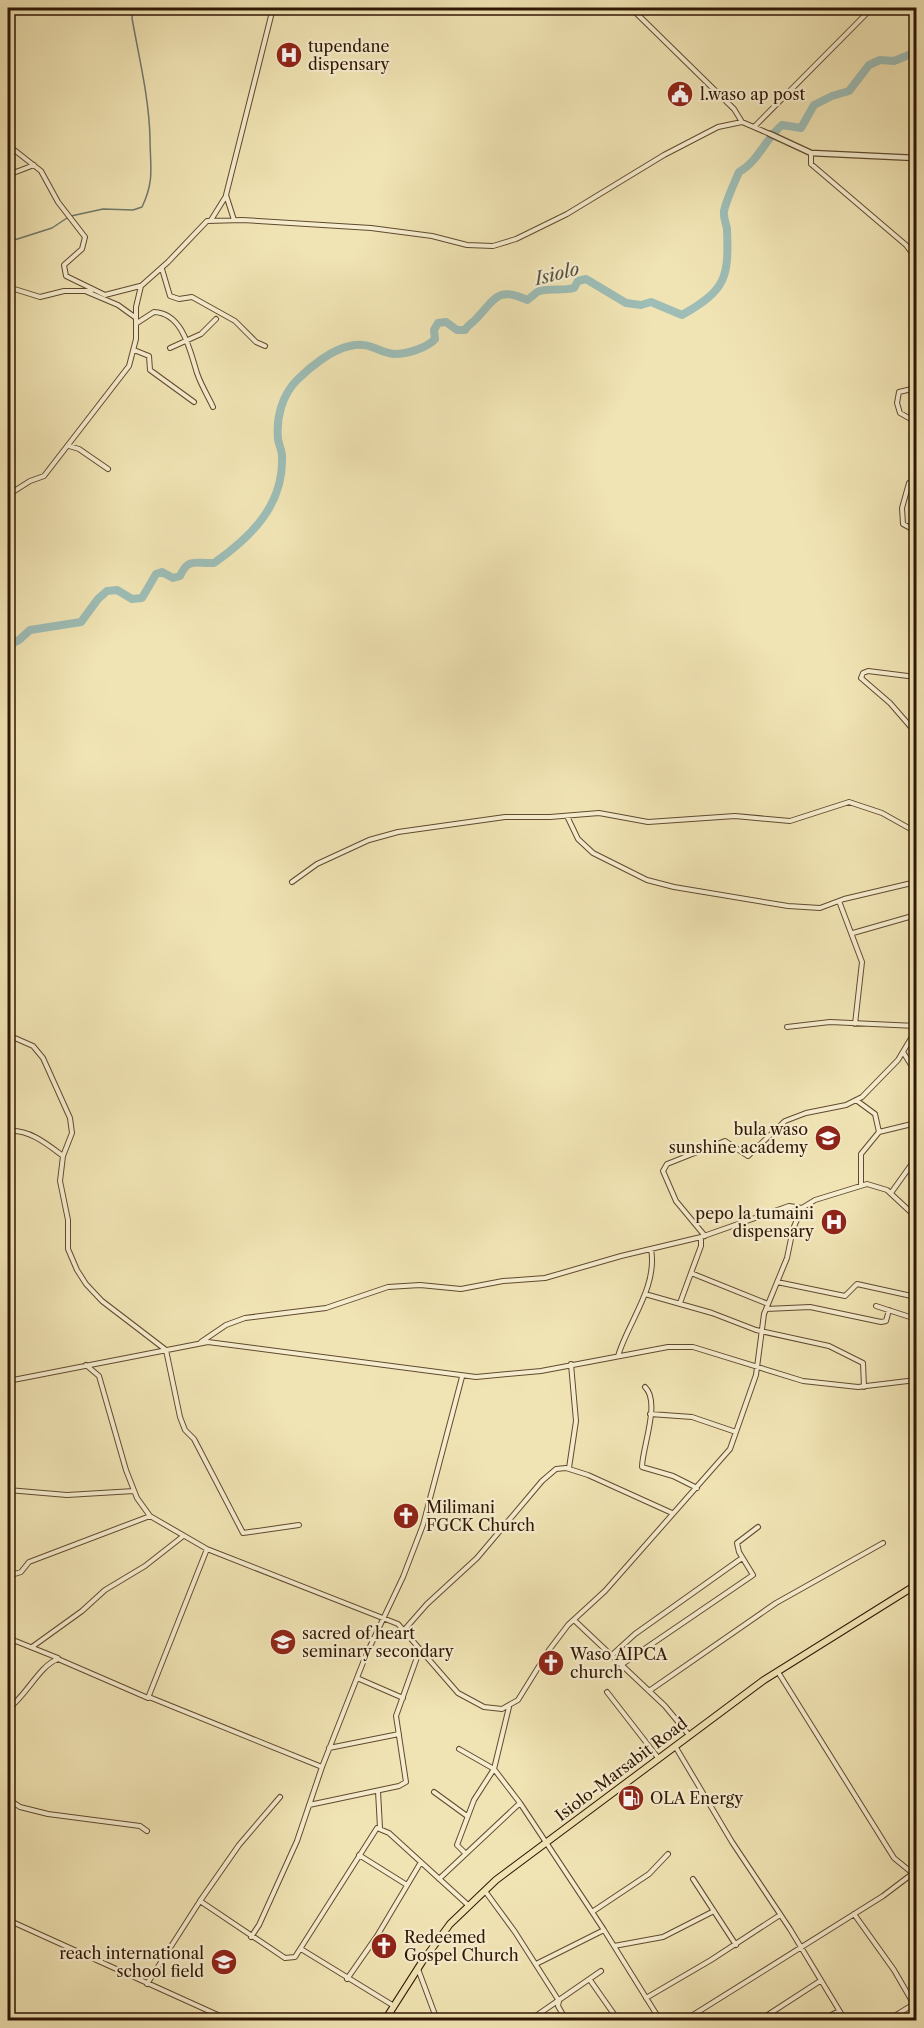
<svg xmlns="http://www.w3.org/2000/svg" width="924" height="2028" font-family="'Libre Caslon Text',serif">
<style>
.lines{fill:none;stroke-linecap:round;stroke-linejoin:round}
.stream{stroke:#717a6f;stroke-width:1.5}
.river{stroke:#9dbdb6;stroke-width:8}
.minor-casing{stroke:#604a30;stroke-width:6}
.tertiary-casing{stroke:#604a30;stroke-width:7}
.trunk-casing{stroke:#2f1604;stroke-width:8}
.minor{stroke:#f6edce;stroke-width:4}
.tertiary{stroke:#f6edce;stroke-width:4.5}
.trunk{stroke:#f1e4b4;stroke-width:6}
.labels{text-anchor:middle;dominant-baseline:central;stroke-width:4.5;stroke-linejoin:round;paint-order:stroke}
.poi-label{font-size:16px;fill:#2f1604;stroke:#f6edce;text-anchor:start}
.street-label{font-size:16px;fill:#2f1604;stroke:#f6edce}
.water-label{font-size:18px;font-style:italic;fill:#565042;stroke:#f6edce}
</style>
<rect width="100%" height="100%" fill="#f1e4b4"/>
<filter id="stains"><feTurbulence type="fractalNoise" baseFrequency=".00333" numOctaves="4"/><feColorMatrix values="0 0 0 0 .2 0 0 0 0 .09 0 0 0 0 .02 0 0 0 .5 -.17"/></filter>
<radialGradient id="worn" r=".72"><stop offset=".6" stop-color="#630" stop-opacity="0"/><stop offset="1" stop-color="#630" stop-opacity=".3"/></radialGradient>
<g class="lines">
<path class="stream" d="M71,216L103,209L133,210L142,207C155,180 150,166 150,138C149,97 139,58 132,18L134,8
M8,242L52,228L67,218"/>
<path class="river" d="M8,646L19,640L30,630L81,622L98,599L107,591L117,590L132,599L142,598L156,574L162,572L173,578L180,576C188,557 196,564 214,563C251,537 284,505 282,456C282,451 279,445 278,439C276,418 282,395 297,380C309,368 332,349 350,346C370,341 379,353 394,354C407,354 427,348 435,339L434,330L438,323L446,322L457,330H465C468,325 471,324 475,320C494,301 497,285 527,300C532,297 535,293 539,291C551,288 563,291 574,288L578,281L586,279L626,303L641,305L651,302L682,315C726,290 729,278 727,229C726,223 723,217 724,211C727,198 734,184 739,172C758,162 765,139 782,125L801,128L814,105L832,96L849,91L869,65L880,60L894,61L916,52"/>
<defs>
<path id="minor" d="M631,8L734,109L742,122
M754,127L872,8
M8,145L41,171L58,202L85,237L82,249L64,265L66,276L105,295L140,286
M811,153V164L906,245L916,258
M8,175L34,165
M211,220L226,196
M234,220L226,195L273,8
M162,269L170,296L179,299L192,297L235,321L256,342L265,346
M8,287L40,297L64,291H91
M85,291L118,305L136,318
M137,323L154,312C183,313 190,351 197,373C201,385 208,396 213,407
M170,348L201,334L216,319
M134,350L149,356L150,370L194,402
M916,388L899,392L897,403L900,413L916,422
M69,446L79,449L108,469
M909,483L902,508L903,524L916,531
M8,495L30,481L44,476L129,366L136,339V307L141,286L168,262L207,221L242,220L371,228L432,236L467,245L493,246L516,239L567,214L664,155L718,127L742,122L770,134
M916,677L868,671L863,673L861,678L890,703L916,733
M567,816L578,839L593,853L647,880L674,887L788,906L820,908L844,899L916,882
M292,882L317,864L369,840L398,832L505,817H550L599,813L648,822L735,816L790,821L849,802L882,813L916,832
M839,901L862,962L855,1024
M853,933L916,915
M787,1027L830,1022L916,1026
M8,1035L33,1046L43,1058L70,1118L72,1133L63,1156L60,1181L68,1220V1249L77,1270L86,1284L102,1301L166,1350L180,1417L185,1430L194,1439L243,1533L299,1525
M903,1052L916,1073
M856,1100L875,1114L879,1132L861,1154V1185
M8,1131C29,1129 47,1144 63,1156
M879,1132L916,1123
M891,1193L916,1158
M705,1236L676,1201L663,1171L667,1164L725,1141L748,1156L785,1121L806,1113L846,1105L862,1097L898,1060L916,1030
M691,1273L701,1246V1237
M777,1282L845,1296L857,1284L916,1297
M645,1294L712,1313L756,1330L829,1346L863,1363L864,1387
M680,1303L691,1273L768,1304
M876,1306L916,1319
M766,1309L810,1307L881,1322L886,1321L889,1310
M201,1342L226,1325L245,1318L326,1308L388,1287L420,1285L461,1289L503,1281L545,1278L621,1256L701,1237L789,1206L802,1208
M618,1356C628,1322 658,1287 651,1249
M86,1365L99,1376L126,1470L137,1498L150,1516L207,1549L398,1624L458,1693L484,1707L502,1709L518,1700L549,1650L568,1625L605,1591L730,1449L756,1375L764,1314L787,1258L793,1229L802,1208L815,1200L867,1184L887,1190L916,1217
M8,1381L208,1342L476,1377L541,1371L668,1347H693L803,1381L858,1387L916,1380
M645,1387C661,1402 642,1448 642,1467L673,1476L697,1488
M650,1414L692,1417L736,1432
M569,1468L576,1421L571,1364
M8,1490L67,1495L134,1491
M8,1576L21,1572L29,1562L150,1516
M574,1620L665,1706L689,1735
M405,1629L427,1604L477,1558L542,1481L556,1469L566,1468L588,1475L672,1513
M8,1638L58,1658
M32,1647L82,1611L105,1590L145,1566L182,1537
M612,1655L635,1634L742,1558
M621,1665L753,1575L739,1552L737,1543L758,1527
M778,1672L894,1858L916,1876
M357,1678L403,1698
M649,1691L776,1603L883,1543
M607,1692L659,1759
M149,1697L322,1767
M8,1709C26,1696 40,1665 58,1659L148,1698L207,1549
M675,1746L732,1842L790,1929L845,2020
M329,1748L399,1734
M459,1749L494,1769L520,1803L604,1930L660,2020
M378,1791L380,1828
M434,1792L467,1816
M8,1799L20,1807L48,1814L140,1826L147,1831
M309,1805L399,1786L406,1782L396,1716L420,1649
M465,1853L457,1845L474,1800L494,1769L509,1707
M359,1855L407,1885
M439,1879L520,1803
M693,1879L736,1945
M485,1891L515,1932L559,2001L558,2006L566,2020
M200,1901L239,1845L280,1797
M592,1912L649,1874L668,1854
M854,1914L894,1970L916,2008
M8,1920L229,2020
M251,1937L259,1925L297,1841L322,1767L366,1655L403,1577L423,1525L462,1377
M614,1946L663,1937L714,1911
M301,1949L394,2006
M536,1964L604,1930
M418,1969L437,2020
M347,1979L377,1936L421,1862
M590,1980L618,2020
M147,1984L200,1901L285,1958L295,1957L377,1828L389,1833L468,1905
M646,1998L711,1960L780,1915
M530,2020L601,1971
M685,2020L883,1896L916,1871
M760,2020L820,1981
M822,2020L839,2011
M888,2020L914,2004"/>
<path id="tertiary" d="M770,134L811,153L916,158"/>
<path id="trunk" d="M385,2020L422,1962L450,1924L496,1880L764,1680L916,1585"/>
</defs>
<use href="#minor" class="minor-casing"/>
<use href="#tertiary" class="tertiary-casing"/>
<use href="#trunk" class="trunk-casing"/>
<use href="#minor" class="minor"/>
<use href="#tertiary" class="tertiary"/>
<use href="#trunk" class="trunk"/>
</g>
<defs>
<symbol id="hospital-disc" viewBox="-11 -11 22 22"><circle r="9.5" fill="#8f2418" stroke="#f6edce"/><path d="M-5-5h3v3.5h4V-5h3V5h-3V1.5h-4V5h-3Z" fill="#fff"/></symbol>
<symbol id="civic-disc" viewBox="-11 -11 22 22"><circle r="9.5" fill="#8f2418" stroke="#f6edce"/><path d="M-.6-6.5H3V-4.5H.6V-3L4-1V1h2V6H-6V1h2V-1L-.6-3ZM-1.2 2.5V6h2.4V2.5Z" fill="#fff"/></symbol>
<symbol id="school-disc" viewBox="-11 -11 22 22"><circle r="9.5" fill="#8f2418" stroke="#f6edce"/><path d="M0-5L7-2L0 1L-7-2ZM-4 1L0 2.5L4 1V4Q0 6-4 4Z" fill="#fff"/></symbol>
<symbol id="church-disc" viewBox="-11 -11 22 22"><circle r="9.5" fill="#8f2418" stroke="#f6edce"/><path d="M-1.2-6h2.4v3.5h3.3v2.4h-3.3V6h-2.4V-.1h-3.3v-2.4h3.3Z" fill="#fff"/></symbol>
<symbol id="fuel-disc" viewBox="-11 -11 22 22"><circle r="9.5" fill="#8f2418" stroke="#f6edce"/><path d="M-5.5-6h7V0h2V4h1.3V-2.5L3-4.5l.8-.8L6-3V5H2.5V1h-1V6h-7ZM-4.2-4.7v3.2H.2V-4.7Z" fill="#fff"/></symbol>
</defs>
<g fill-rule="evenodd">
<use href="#hospital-disc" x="274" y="40" width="30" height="30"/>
<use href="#civic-disc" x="665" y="79" width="30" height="30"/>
<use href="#school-disc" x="813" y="1123" width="30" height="30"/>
<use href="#hospital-disc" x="819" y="1207" width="30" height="30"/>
<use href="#church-disc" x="391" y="1501" width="30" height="30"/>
<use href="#school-disc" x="268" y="1627" width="30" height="30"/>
<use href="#church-disc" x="536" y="1648" width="30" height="30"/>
<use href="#fuel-disc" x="616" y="1783" width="30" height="30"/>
<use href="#church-disc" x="369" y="1931" width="30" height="30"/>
<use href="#school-disc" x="209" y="1947" width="30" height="30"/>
</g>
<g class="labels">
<g class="poi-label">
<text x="308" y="46">tupendane<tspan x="308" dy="18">dispensary</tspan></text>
<text x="700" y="94">l.waso ap post</text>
<text x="808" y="1129" text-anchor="end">bula waso<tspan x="808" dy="18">sunshine academy</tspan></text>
<text x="814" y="1213" text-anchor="end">pepo la tumaini<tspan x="814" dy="18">dispensary</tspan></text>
<text x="426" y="1507">Milimani<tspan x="426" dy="18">FGCK Church</tspan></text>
<text x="302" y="1633">sacred of heart<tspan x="302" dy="18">seminary secondary</tspan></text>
<text x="570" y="1654">Waso AIPCA<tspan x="570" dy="18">church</tspan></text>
<text x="650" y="1798">OLA Energy</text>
<text x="404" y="1937">Redeemed<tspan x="404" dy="18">Gospel Church</tspan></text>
<text x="204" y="1953" text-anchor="end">reach international<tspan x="204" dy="18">school field</tspan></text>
</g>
<g class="street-label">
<text transform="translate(621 1769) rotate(-37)">Isiolo-Marsabit Road</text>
</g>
<g class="water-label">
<text transform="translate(557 274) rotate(-14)">Isiolo</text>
</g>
</g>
<rect width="924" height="2028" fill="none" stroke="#f1e4b4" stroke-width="30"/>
<rect x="9" y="9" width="906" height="2010" fill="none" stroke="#2f1604" stroke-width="3"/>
<rect x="15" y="15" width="894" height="1998" fill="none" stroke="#2f1604" stroke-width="1.5"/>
<rect width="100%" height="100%" filter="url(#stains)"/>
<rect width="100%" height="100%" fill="url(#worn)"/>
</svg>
